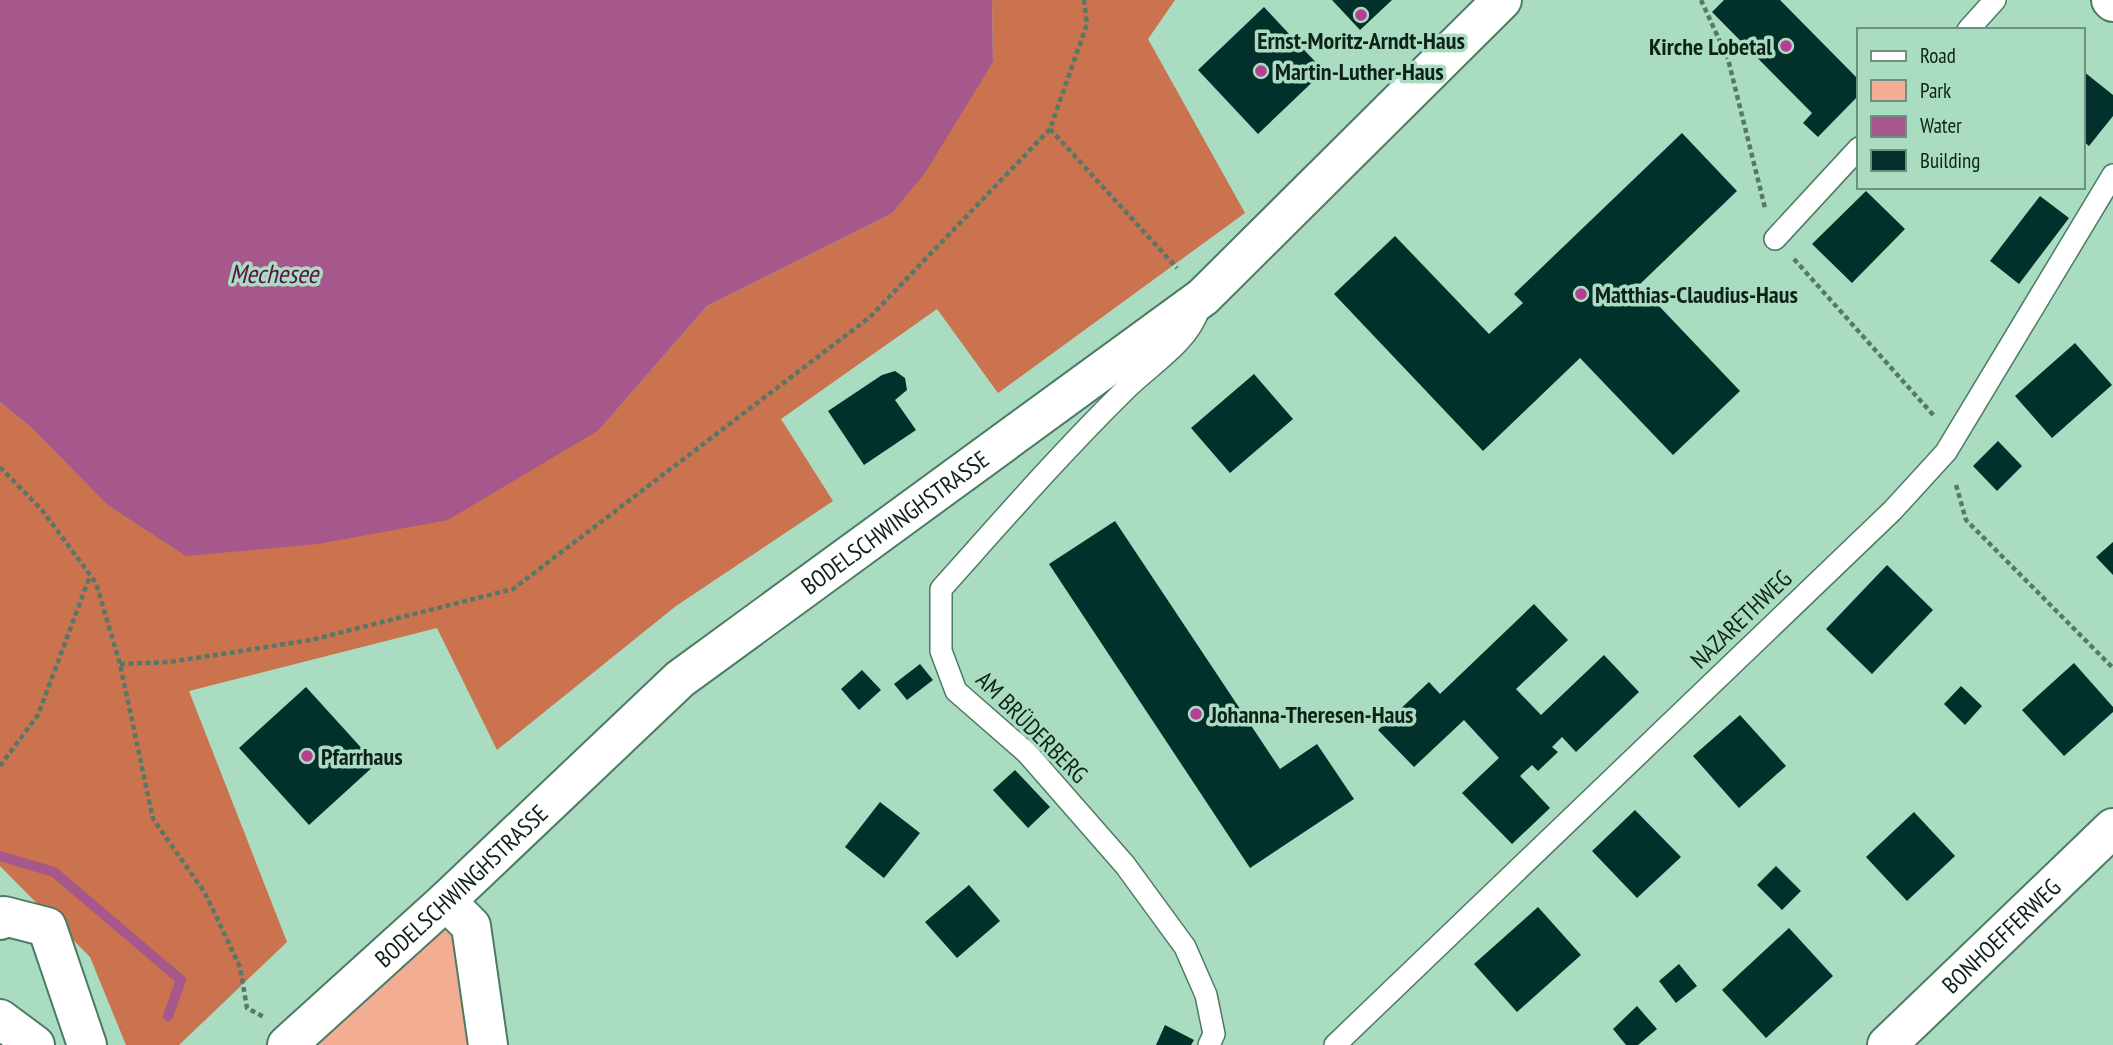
<svg xmlns="http://www.w3.org/2000/svg" width="2113" height="1045" font-family="'PT Sans Narrow',sans-serif">
<style>
.green{fill:#f2ad92}
.forest{fill:#cb724f}
.water{fill:#a6578b}
.lines{fill:none;stroke-linecap:round;stroke-linejoin:round}
.stream{stroke:#a6578b;stroke-width:10}
.building{fill:#02312b}
.lane-casing{stroke:#4b7b64;stroke-width:24}
.street-casing{stroke:#4b7b64;stroke-width:42}
.path{stroke:#567867;stroke-width:4.5;stroke-dasharray:5 3.5;stroke-linecap:butt}
.lane{stroke:#fff;stroke-width:21}
.street{stroke:#fff;stroke-width:38}
.poi-dot{fill:#b73e92;stroke:#a9dcc1;stroke-width:2.5}
.labels{text-anchor:middle;dominant-baseline:central;stroke-width:7;stroke-linejoin:round;paint-order:stroke}
.poi-label{font-size:24px;font-weight:bold;fill:#0e2219;stroke:#a9dcc1;text-anchor:start}
.street-label{font-size:24px;fill:#0e2219;stroke:#a9dcc1}
.water-label{font-size:26px;font-style:italic;fill:#5b1047;stroke:#a9dcc1}
</style>
<rect width="100%" height="100%" fill="#a9dcc1"/>
<path class="green" d="M455,920L469,1045H317Z"/>
<path class="forest" d="M992,0H1175L1148,39L1245,213L998,393L937,309L781,419L833,501L676,606L497,750L437,628L189,691L287,942L179,1045H126L90,957L0,866V402L34,430H599L707,306L891,214L993,62Z"/>
<path class="water" d="M0,0H992L993,62L925,173L891,214L707,306L599,430L448,520L318,544L186,556L108,505L34,430L0,402Z"/>
<g class="lines">
<path class="stream" d="M0,856L54,872L181,980L168,1016"/>
</g>
<path class="building" d="M1332,0H1392L1360,30Z
M1724,0H1780L1859,80V95L1818,137L1803,123L1812,113L1712,12Z
M1264,7L1324,71L1258,134L1198,70Z
M2083,71L2113,95V116L2089,146L2083,141Z
M1682,133L1737,191L1639,285L1740,391L1673,455L1580,358L1483,451L1334,294L1395,236L1489,334L1523,303L1514,294Z
M1866,191L1905,229L1852,283L1812,244Z
M2040,196L2069,218L2019,284L1990,261Z
M2075,343L2112,385L2052,438L2015,396Z
M895,371L905,378L907,390L895,400L916,430L864,465L828,411L882,375Z
M1254,374L1293,419L1230,473L1191,428Z
M1998,441L2022,466L1997,491L1973,466Z
M1115,521L1280,769L1317,744L1354,799L1250,868L1049,564Z
M2113,542V575L2096,557Z
M1887,565L1933,610L1872,674L1826,629Z
M1534,604L1568,640L1516,689L1541,715L1604,655L1639,692L1576,752L1562,737L1552,747L1558,752L1538,771L1532,765L1520,776L1550,808L1512,844L1462,793L1499,758L1464,720L1414,767L1378,730L1429,682L1440,694Z
M2074,663L2113,707V712L2064,756L2022,710Z
M920,664L933,680L907,700L894,684Z
M862,670L881,690L859,710L841,689Z
M1961,686L1982,706L1965,725L1944,704Z
M306,687L376,764L309,825L239,748Z
M1740,715L1786,766L1739,808L1693,756Z
M1015,770L1050,807L1028,828L993,790Z
M880,802L920,833L884,878L845,847Z
M1635,810L1681,857L1637,898L1592,851Z
M1914,812L1955,856L1907,901L1866,857Z
M1776,866L1801,891L1782,910L1757,885Z
M969,885L1000,921L957,958L925,922Z
M1538,907L1581,955L1517,1012L1474,964Z
M1789,928L1833,976L1766,1038L1722,990Z
M1679,964L1697,986L1676,1003L1659,981Z
M1637,1006L1657,1029L1638,1045H1626L1613,1029Z
M1165,1025L1194,1040L1191,1045H1156Z"/>
<g class="lines">
<defs>
<path id="lane" d="M1968,30L1995,0
M1775,239L1859,148
M1199,309C1188,343 1150,365 1125,390C1061,453 1001,522 941,589V651L956,691L1027,753L1125,865L1185,947L1206,995L1214,1034L1209,1045
M1335,1045L1892,511L1946,452L2113,175"/>
<g id="street">
<path d="M2111,0L2113,2"/>
<path d="M446,901L471,926L488,1045"/>
<path d="M0,920L4,916L47,927L87,1045"/>
<path d="M0,1019L35,1045"/>
<path id="s1" d="M287,1045L446,901L680,679L1203,297L1502,0"/>
<path id="s2" d="M1887,1045L2113,828"/>
</g>
</defs>
<use href="#lane" class="lane-casing"/>
<use href="#street" class="street-casing"/>
<path class="path" d="M1701,0L1728,59L1765,208
M1050,129L1177,268
M1794,259L1935,417
M0,467L42,510L96,583L120,664L153,819L205,893L240,967L247,1008L264,1017
M1956,485L1966,520L2113,668
M120,664L170,662L311,640L513,589L870,317L1050,129L1087,24L1084,0
M0,766L38,715L90,576"/>
<use href="#lane" class="lane"/>
<use href="#street" class="street"/>
</g>
<g class="poi-dot">
<circle cx="1361" cy="15" r="7"/>
<circle cx="1786" cy="46" r="7"/>
<circle cx="1261" cy="71" r="7"/>
<circle cx="1581" cy="294" r="7"/>
<circle cx="1196" cy="714" r="7"/>
<circle cx="307" cy="756" r="7"/>
</g>
<g class="labels">
<g class="poi-label">
<text x="1361" y="40" text-anchor="middle">Ernst-Moritz-Arndt-Haus</text>
<text x="1772" y="46" text-anchor="end">Kirche Lobetal</text>
<text x="1275" y="71">Martin-Luther-Haus</text>
<text x="1595" y="294">Matthias-Claudius-Haus</text>
<text x="1210" y="714">Johanna-Theresen-Haus</text>
<text x="321" y="756">Pfarrhaus</text>
</g>
<g class="street-label">
<text stroke="none"><textPath href="#s1" startOffset="803">BODELSCHWINGHSTRASSE</textPath></text>
<text transform="translate(1741 619) rotate(-44)">NAZARETHWEG</text>
<text transform="translate(1032 727) rotate(45)">AM BRÜDERBERG</text>
<text stroke="none"><textPath href="#s1" startOffset="236">BODELSCHWINGHSTRASSE</textPath></text>
<text stroke="none"><textPath href="#s2" startOffset="158">BONHOEFFERWEG</textPath></text>
</g>
<g class="water-label">
<text x="274" y="273">Mechesee</text>
</g>
</g>
<rect x="1857" y="28" width="228" height="161" fill="#a9dcc1" stroke="#6b927e" stroke-width="2"/>
<rect x="1871" y="51" width="35" height="10" fill="#ffffff" stroke="#6b927e" stroke-width="2"/>
<text x="1920" y="63" font-size="21" fill="#0e2219">Road</text>
<rect x="1871" y="80" width="35" height="21" fill="#f2ad92" stroke="#6b927e" stroke-width="2"/>
<text x="1920" y="98" font-size="21" fill="#0e2219">Park</text>
<rect x="1871" y="116" width="35" height="21" fill="#a6578b" stroke="#6b927e" stroke-width="2"/>
<text x="1920" y="133" font-size="21" fill="#0e2219">Water</text>
<rect x="1871" y="150" width="35" height="21" fill="#02312b" stroke="#6b927e" stroke-width="2"/>
<text x="1920" y="168" font-size="21" fill="#0e2219">Building</text>
</svg>
